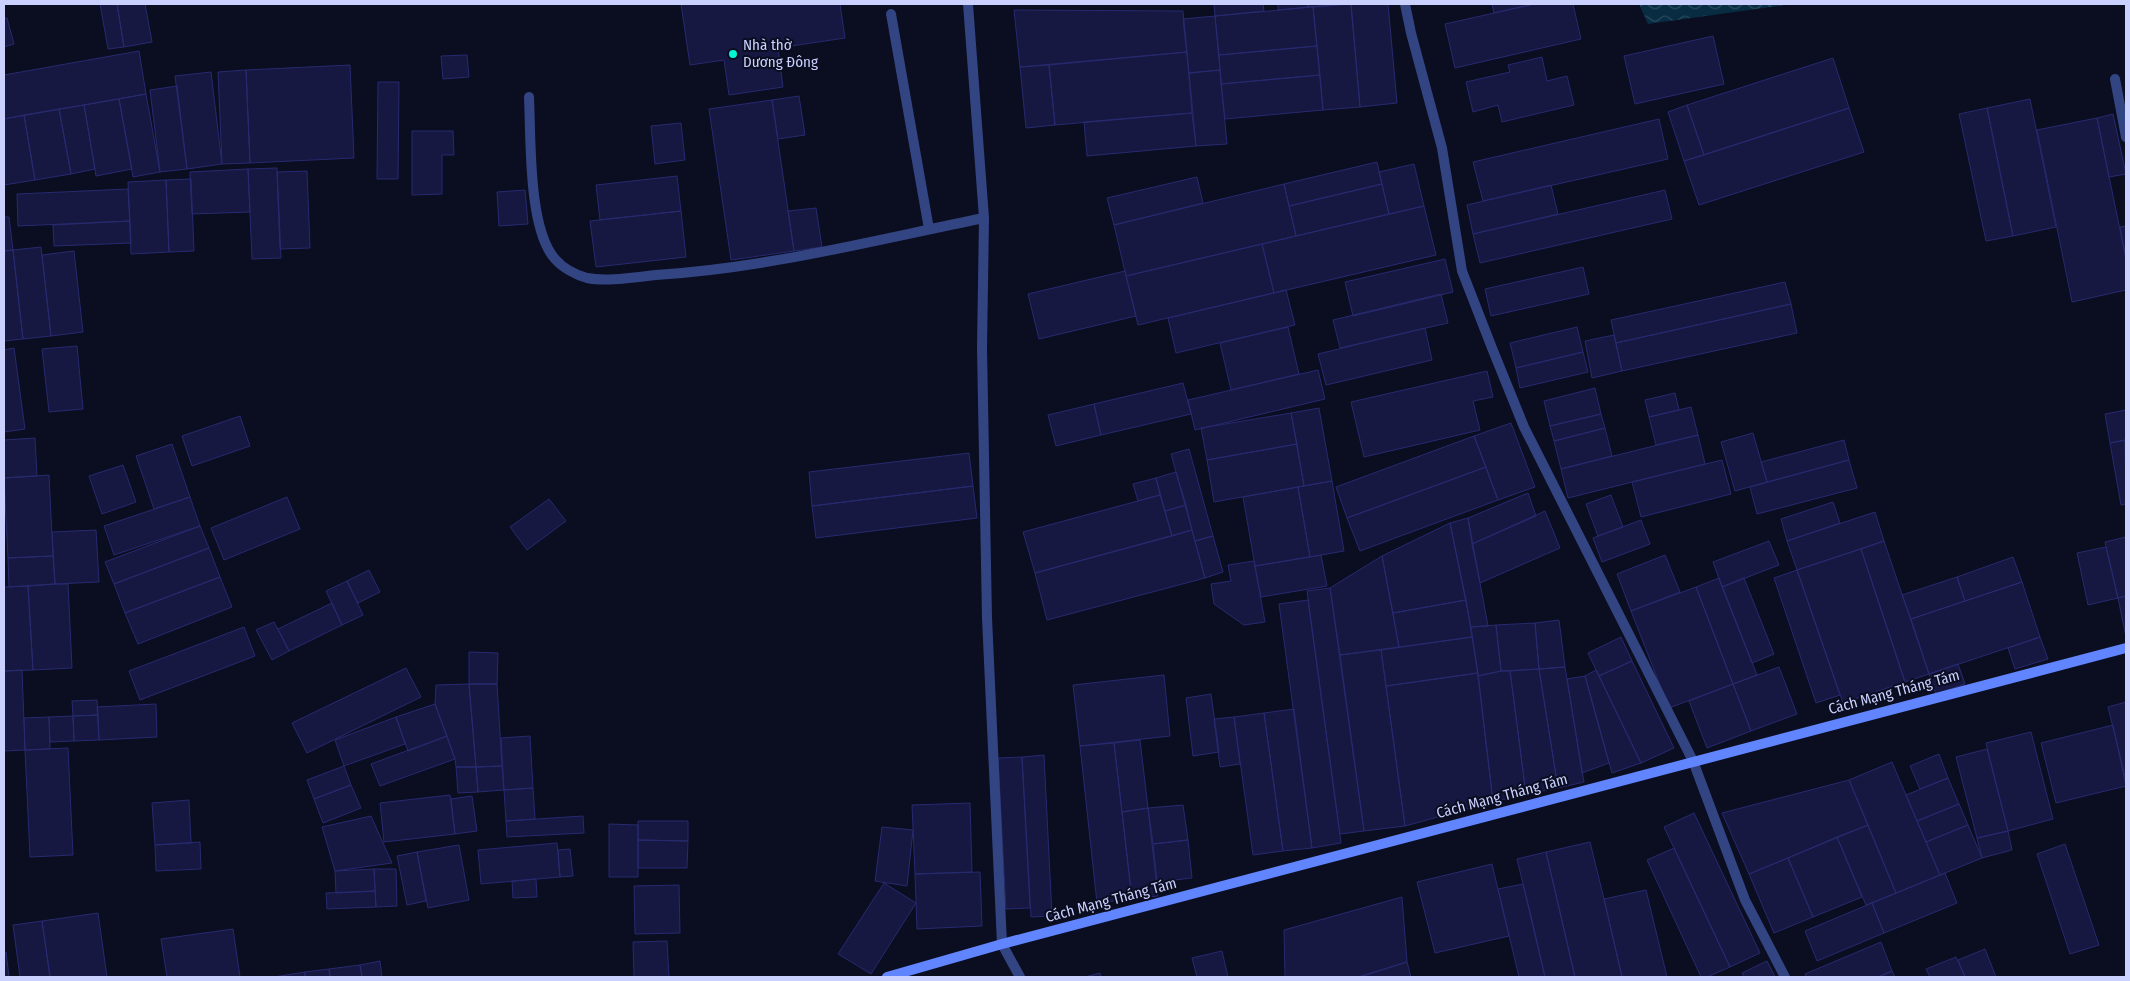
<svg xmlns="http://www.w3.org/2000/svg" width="2130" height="981" font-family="'Fira Sans Condensed',sans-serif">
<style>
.water{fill:url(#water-waves)}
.building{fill:#161842;stroke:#272a6f}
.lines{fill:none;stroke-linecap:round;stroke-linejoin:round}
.lane{stroke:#334482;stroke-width:10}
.street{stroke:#334482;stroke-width:10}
.secondary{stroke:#6184ff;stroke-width:10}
.poi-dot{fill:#00f5d2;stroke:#0b0d20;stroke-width:2}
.labels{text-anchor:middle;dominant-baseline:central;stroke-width:4;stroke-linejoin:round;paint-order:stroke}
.poi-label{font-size:15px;fill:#cad1ff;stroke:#0b0d20;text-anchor:start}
.street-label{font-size:15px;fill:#cad1ff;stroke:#0b0d20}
</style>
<defs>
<pattern id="water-waves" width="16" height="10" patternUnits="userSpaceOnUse" patternTransform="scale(1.25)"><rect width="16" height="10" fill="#082c42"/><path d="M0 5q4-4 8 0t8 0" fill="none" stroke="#2b4a5e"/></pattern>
</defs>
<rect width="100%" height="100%" fill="#0b0d20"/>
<path class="water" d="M1639,4H1792L1648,24Z"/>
<path class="building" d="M100,4H117L124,47L108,49Z
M117,4H145L152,42L124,47Z
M681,4H840L845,38L778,48L783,87L729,95L724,60L690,65Z
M1214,4H1263L1264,11L1215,16Z
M1278,4H1308V7L1278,10Z
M1308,4H1345L1308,7Z
M1351,4H1388L1397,103L1360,107Z
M1351,4L1360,107L1323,110L1313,7Z
M1492,4H1534L1494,13Z
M1534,4H1573L1581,39L1455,68L1445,24Z
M1313,7L1317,46L1219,55L1215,16Z
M1014,10L1183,11L1187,52L1020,67Z
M1215,16L1220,70L1189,73L1183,19Z
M4,18H7L14,44L4,47Z
M1713,36L1724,84L1635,104L1624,56Z
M1317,46L1320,75L1221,84L1219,55Z
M139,51L146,94L4,119V75Z
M1187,52L1192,113L1055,125L1049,65Z
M467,55L469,77L443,79L441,56Z
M1542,57L1547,81L1567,76L1574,105L1502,122L1498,105L1473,112L1466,82L1510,72L1508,65Z
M1833,58L1849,108L1704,155L1687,105Z
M350,65L354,158L250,163L246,70Z
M1049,65L1055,125L1026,128L1020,67Z
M246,70L250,163L222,164L218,72Z
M1220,70L1227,144L1196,146L1189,73Z
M211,72L222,164L187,169L175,76Z
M1320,75L1323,110L1225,119L1221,84Z
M378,82H399L398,179H377Z
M177,86L187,169L160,172L150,90Z
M146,94L160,172L133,177L119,99Z
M799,96L805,135L778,139L772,100Z
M119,99L132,169L96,176L84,105Z
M2030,99L2056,227L2013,236L1987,108Z
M772,100L794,251L731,260L709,109Z
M84,105L95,169L71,174L59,109Z
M1687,105L1704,155L1684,161L1668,112Z
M1849,108L1864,152L1699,205L1684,161Z
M1987,108L2013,236L1986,241L1959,114Z
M59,109L71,174L35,180L24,115Z
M1192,113L1196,146L1087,156L1084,122Z
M2113,114L2126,174L2109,177L2097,118Z
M24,115L35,180L4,185V119Z
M2097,118L2126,259V290L2072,302L2037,130Z
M1659,119L1668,159L1483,201L1473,162Z
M681,123L685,160L655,164L651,126Z
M412,131H453L454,155H442V194L412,195Z
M1377,162L1382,184L1289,206L1284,184Z
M1414,164L1424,206L1389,214L1379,172Z
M277,168L281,258L252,259L248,169Z
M248,169L250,212L192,214L190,172Z
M307,171L310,248L280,249L277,172Z
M677,176L681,211L600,220L596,185Z
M1197,177L1203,203L1114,225L1107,198Z
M191,179L194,251L169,252L166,180Z
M166,180L169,252L131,254L128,182Z
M1284,184L1296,236L1126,276L1114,225Z
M1382,184L1389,214L1296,236L1289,206Z
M1551,185L1558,214L1473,234L1467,205Z
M128,189L130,221L18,226L17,194Z
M525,190L528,224L499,226L497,192Z
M1665,190L1672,219L1480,263L1473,234Z
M1424,206L1436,255L1274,293L1262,244Z
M816,208L822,247L794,251L788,211Z
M681,211L686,257L596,267L590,221Z
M4,217H9L13,250L4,251Z
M130,221L131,243L54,246L53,225Z
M2126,226V259L2120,227Z
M1262,244L1274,293L1138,325L1126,276Z
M41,247L51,336L23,339L13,250Z
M13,250L23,339L4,341V251Z
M74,251L83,332L51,336L42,255Z
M1445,259L1453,292L1353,316L1345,282Z
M1583,267L1589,294L1491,316L1485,289Z
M1125,271L1136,316L1039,339L1028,294Z
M1785,282L1791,304L1616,343L1611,320Z
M1286,290L1295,325L1176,353L1168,318Z
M1441,294L1448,323L1340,348L1333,320Z
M1791,304L1797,333L1622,371L1616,343Z
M1288,327L1299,374L1231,390L1220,343Z
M1577,327L1583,352L1516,368L1510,343Z
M1425,328L1432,360L1326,385L1318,354Z
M1614,335L1622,371L1592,378L1585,341Z
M77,346L83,409L49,412L42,349Z
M14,348L25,429L4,432V350Z
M1583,352L1588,372L1520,388L1516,368Z
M1318,370L1325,399L1195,430L1188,400Z
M1487,371L1493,397L1473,401L1480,430L1364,457L1351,402Z
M1183,383L1191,414L1101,435L1094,404Z
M1595,388L1601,414L1550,426L1544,401Z
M1675,393L1679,410L1649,417L1645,400Z
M1094,404L1101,435L1056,446L1048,415Z
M1691,407L1698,435L1656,445L1649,417Z
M1319,408L1332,481L1304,486L1291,413Z
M2126,410V440L2110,443L2105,414Z
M1291,413L1297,444L1207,460L1201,428Z
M1601,414L1605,428L1554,441L1550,426Z
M240,416L250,446L192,466L182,436Z
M1511,423L1535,487L1498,500L1474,436Z
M1605,428L1612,456L1561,469L1554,441Z
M1753,433L1767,482L1735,491L1721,442Z
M1698,435L1705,464L1568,498L1561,469Z
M1474,436L1486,467L1347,518L1336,487Z
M35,438L37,476L4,478V440Z
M1844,440L1849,460L1767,482L1761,462Z
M2125,440L2126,504L2121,505L2110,443Z
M172,444L190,497L154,509L136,456Z
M1297,444L1304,486L1214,502L1207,460Z
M1189,449L1213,536L1195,541L1171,454Z
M969,453L973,486L812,506L809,472Z
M1722,460L1731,494L1641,517L1632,482Z
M1849,460L1857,488L1757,514L1750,487Z
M123,465L136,502L102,514L89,476Z
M1486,467L1498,500L1360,551L1347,518Z
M1176,472L1186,505L1165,511L1156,478Z
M49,475L53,556L8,558L4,478Z
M1156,478L1160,495L1138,501L1133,484Z
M1332,481L1344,551L1310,557L1298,487Z
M973,486L977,518L816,538L812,506Z
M1298,487L1310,557L1255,566L1243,497Z
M1528,493L1536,516L1472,544L1468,518Z
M1160,495L1172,536L1035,573L1023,532Z
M1611,495L1623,527L1598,536L1586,504Z
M190,497L200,526L114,555L104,526Z
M287,497L300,529L224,560L211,528Z
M549,499L566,521L527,550L510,527Z
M1833,502L1840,523L1787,541L1781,519Z
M1186,505L1192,530L1172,536L1165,511Z
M1545,511L1560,548L1480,583L1472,544Z
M1875,512L1884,541L1797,570L1787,541Z
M1468,518L1480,583L1488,626L1471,627L1450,523Z
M1641,520L1650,544L1602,562L1593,538Z
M1450,523L1466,600L1393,613L1382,556Z
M200,526L209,548L114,584L105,562Z
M96,530L99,582L55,584L52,532Z
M1192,530L1205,578L1047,620L1035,573Z
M1213,536L1223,572L1205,578L1195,541Z
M2126,537V596L2118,598L2105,542Z
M1769,541L1779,565L1722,587L1713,562Z
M1884,541L1929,674L1905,682L1861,549Z
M2106,547L2118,598L2088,605L2077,553Z
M209,548L220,577L125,613L114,584Z
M1861,549L1905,682L1843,703L1797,570Z
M1321,555L1327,586L1261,597L1255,566Z
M1665,555L1680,592L1631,611L1617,574Z
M53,556L55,584L9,587L8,558Z
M1382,556L1399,647L1340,655L1330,588Z
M2013,557L2022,582L1965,601L1957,577Z
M1254,561L1265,622L1244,625L1214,604L1211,584L1231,581L1228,565Z
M369,570L380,592L358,603L347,581Z
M1797,570L1840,695L1816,703L1774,578Z
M220,577L232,607L138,644L125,613Z
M1957,577L1965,601L1911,619L1902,595Z
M1719,578L1757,675L1733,684L1696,587Z
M1744,578L1774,654L1752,663L1722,587Z
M347,581L363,615L342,625L326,591Z
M2022,582L2040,637L1929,674L1911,619Z
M55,584H68L72,668L33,670L28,586Z
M28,586L33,670L4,671V587Z
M1696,587L1733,684L1669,708L1631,611Z
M1330,588L1364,831L1340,834L1307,591Z
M2126,596V637L2118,598Z
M1308,600L1341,843L1312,848L1279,604Z
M1466,600L1472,637L1399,647L1393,613Z
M332,603L342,625L289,651L278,629Z
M1559,620L1565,667L1539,669L1535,623Z
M274,622L289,651L272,660L256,630Z
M1535,623L1539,669L1501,671L1496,625Z
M1496,625L1501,671L1478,676L1471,627Z
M244,627L255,656L140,700L129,671Z
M1472,637L1478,673L1386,686L1381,650Z
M1621,637L1632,661L1599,676L1588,653Z
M2040,637L2048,659L2015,669L2008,648Z
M1381,650L1405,826L1364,831L1340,655Z
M469,652L498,653L497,684H469Z
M1632,661L1674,748L1641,763L1599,676Z
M1958,664L1965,684L1936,694L1929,674Z
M1565,667L1584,782L1558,788L1539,669Z
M1779,667L1797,714L1751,731L1733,684Z
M406,668L421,697L307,753L292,723Z
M1539,669L1558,788L1526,794L1510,671Z
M22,670L25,750L4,751V671Z
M1596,670L1641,763L1612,773L1585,676Z
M1501,671H1510L1526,794L1493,802L1478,676Z
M1478,673L1493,802L1405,826L1386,686Z
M1164,675L1170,736L1080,746L1073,685Z
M1585,676L1609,763L1582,773L1567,679Z
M469,684H497L502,766L476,767Z
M469,684L476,767H456L455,759L435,704L436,685Z
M1733,684L1751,731L1707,748L1689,701Z
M1211,694L1219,752L1193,756L1186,698Z
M97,700L98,715L73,716L72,701Z
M2126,702V780L2108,707Z
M156,704L157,737L99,740L97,707Z
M435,704L447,736L408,751L396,717Z
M1294,709L1312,848L1283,851L1264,713Z
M1264,713L1283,851L1253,855L1234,717Z
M98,715L99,740L74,741L73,716Z
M73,716L74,741L50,742L49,717Z
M49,717L50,749L25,750L24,718Z
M396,717L405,744L344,766L335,740Z
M1234,717L1240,764L1220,767L1214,719Z
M2113,725L2126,786L2056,803L2041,743Z
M2031,732L2053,819L2008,831L1986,743Z
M447,736L455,759L380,786L371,764Z
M530,736L533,788L504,790L501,738Z
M1140,740L1148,808L1122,812L1114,743Z
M1114,743L1132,899L1097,903L1080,746Z
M68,748L73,855L30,857L25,750Z
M1987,749L2008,831L1977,838L1956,757Z
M1939,754L1948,778L1920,789L1910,766Z
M1044,755L1052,916L1031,917L1022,757Z
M1022,757L1030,908L1006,909L998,758Z
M1892,762L1940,875L1896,893L1849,780Z
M344,766L351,785L314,799L307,780Z
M502,766L504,790L478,792L476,767Z
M456,767H476L478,792L458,793Z
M1948,778L1959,804L1917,821L1906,795Z
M1849,780L1868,825L1749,874L1722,813Z
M351,785L361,808L323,823L314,799Z
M533,788L535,819L506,821L504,790Z
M450,795L455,834L384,842L380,803Z
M472,796L477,831L455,834L451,799Z
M189,800L191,843L155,845L152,803Z
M970,803L972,872L915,874L912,805Z
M1959,804L1968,825L1926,842L1917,821Z
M1183,805L1188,840L1153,844L1148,808Z
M1148,808L1158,896L1132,899L1122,812Z
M1694,813L1760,953L1730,967L1664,827Z
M371,816L392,863L335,871L322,827Z
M583,816L584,833L507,837L506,821Z
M638,821H688V841L638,840Z
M609,824L638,825V877H609Z
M1868,825L1896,893L1866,905L1837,837Z
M1968,825L1982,858L1940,875L1926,842Z
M882,827L913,830L907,886L875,881Z
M2008,831L2012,850L1982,858L1977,838Z
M1837,837L1862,897L1813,917L1788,858Z
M638,840L688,841L687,868H638Z
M1188,840L1192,878L1157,882L1153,844Z
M200,842L201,869L156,871L155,845Z
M1590,842L1604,899L1622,977H1575L1546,852Z
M557,843L560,877L481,884L478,850Z
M2065,844L2099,945L2070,954L2037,854Z
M459,845L469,900L428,908L417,852Z
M1674,848L1730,967L1707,977H1701L1647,860Z
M570,849L573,876L560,877L558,850Z
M417,852L426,901L407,905L397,856Z
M1546,852L1575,977H1545L1517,859Z
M1788,858L1813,917L1774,933L1749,874Z
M1492,864L1509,936L1435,953L1417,882Z
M374,869H396L397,906L376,907Z
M374,869L375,891L336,893L335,871Z
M980,872L982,926L917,929L915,874Z
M1945,873L1957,903L1884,933L1872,903Z
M536,879L537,897L513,898L512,881Z
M884,883L916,903L871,974L838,954Z
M1523,884L1531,916L1545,977H1519L1498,889Z
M679,885L680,933L635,934L634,886Z
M1646,890L1667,977H1622L1604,899Z
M375,891L376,907L327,909L326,893Z
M1402,897L1407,962L1358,977H1285L1284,930Z
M1872,903L1884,933L1817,961L1805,931Z
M98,913L107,977H50L42,921Z
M42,921L50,977H20L13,925Z
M233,929L240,977H167L161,939Z
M667,941L669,977H634L633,942Z
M1881,942L1892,971L1878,977H1806L1805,974Z
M1985,949L1996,977H1965L1958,960Z
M1222,951L1228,977H1197L1192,958Z
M6,952L9,977H4V953Z
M1956,957L1965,977H1930L1926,969Z
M380,961L382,977H362L360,965Z
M1767,961L1775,977H1744L1742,973Z
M1407,962L1411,977H1363V976Z
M360,965L362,977H330L329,969Z
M329,969L330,977H305V972Z
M1892,971L1895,977H1878Z
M305,972V977H274Z
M1100,973L1101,977H1085Z"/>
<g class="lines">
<path class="lane" d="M968,4L984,218L982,348L987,618L1002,944
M891,14L929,229
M529,97C531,139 528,229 555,259C563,268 576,275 587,278C607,282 636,277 656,275C767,268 875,240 984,218"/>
<path class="street" d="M1405,4L1411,33L1442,148L1462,271L1492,348L1524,427L1693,761L1745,900L1785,977
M2115,79L2126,137
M1002,944L1020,977"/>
<path class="secondary" d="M887,977L1002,944L2126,648"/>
</g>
<circle class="poi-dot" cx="733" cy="54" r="5"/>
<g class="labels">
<g class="poi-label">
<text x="743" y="45">Nhà thờ<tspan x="743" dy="17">Dương Đông</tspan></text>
</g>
<g class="street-label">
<text transform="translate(1894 692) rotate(-15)">Cách Mạng Tháng Tám</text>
<text transform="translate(1502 796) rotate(-15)">Cách Mạng Tháng Tám</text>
<text transform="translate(1111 900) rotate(-15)">Cách Mạng Tháng Tám</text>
</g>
</g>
<rect width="2130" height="981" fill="none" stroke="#cad1ff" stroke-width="10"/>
</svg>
